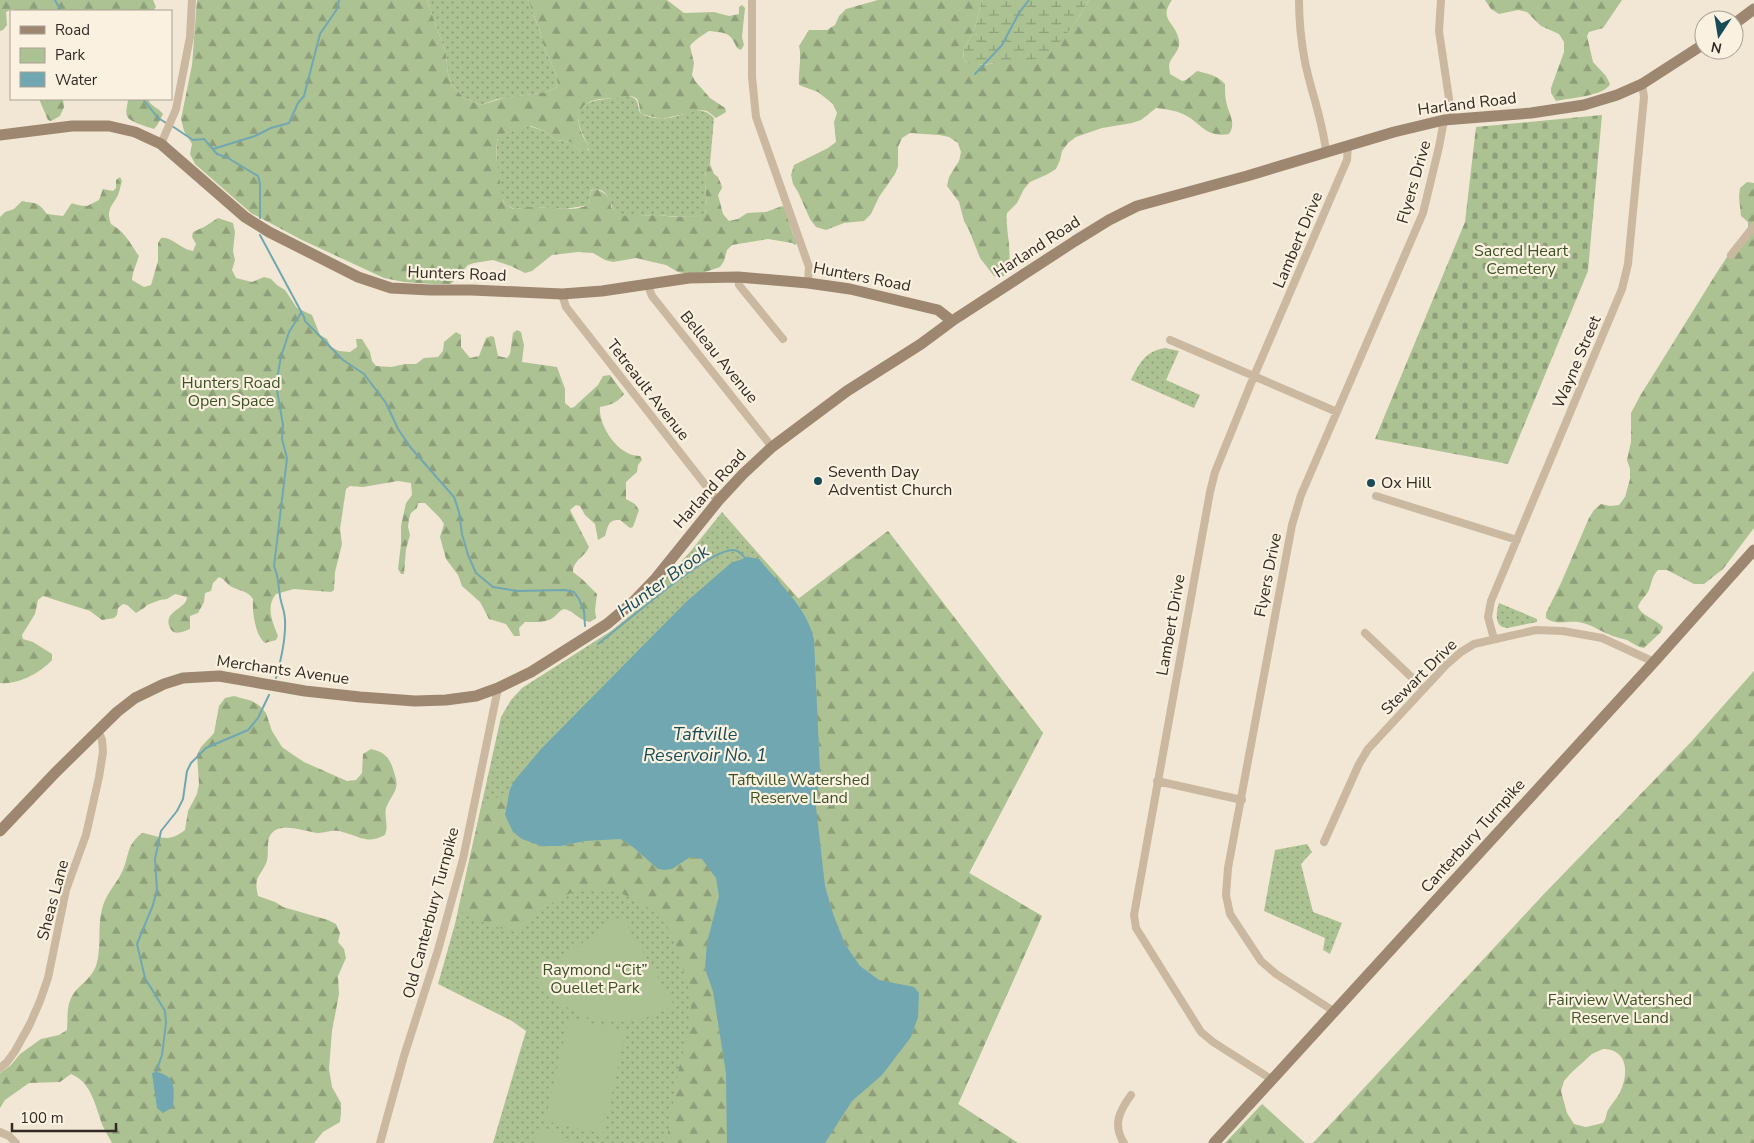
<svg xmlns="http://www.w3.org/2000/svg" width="1754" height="1143" font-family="'Nunito Sans',sans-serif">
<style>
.green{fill:url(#green-dots)}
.forest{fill:url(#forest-firs);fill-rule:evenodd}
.wetland{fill:url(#wetland-marsh)}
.cemetery{fill:url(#cemetery-stones)}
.pitch{fill:#adc293}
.water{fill:#71a7b1}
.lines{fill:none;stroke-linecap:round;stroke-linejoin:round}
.stream{stroke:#71a7b1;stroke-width:2}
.street{stroke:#cab8a0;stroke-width:8}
.secondary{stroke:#9e8771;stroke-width:11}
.poi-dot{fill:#174c57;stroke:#faf1e0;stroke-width:2}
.labels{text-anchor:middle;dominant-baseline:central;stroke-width:4.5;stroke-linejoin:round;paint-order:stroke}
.street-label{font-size:16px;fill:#332a24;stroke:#faf1e0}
.park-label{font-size:16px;fill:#3d5326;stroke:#faf1e0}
.poi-label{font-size:16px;fill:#332a24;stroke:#faf1e0;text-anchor:start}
.water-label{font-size:18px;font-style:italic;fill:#174c57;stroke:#faf1e0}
</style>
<defs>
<pattern id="green-dots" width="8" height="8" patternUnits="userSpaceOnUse" patternTransform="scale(1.25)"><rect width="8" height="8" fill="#adc293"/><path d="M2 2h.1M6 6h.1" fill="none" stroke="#8d9e78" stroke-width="1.8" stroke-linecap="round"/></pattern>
<pattern id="forest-firs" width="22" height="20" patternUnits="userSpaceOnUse" patternTransform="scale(1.25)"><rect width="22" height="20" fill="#adc293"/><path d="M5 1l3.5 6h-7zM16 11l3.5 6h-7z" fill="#8d9e78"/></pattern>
<pattern id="wetland-marsh" width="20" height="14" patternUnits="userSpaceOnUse" patternTransform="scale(1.25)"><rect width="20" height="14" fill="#adc293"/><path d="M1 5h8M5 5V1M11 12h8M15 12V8" fill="none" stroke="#8d9e78"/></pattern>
<pattern id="cemetery-stones" width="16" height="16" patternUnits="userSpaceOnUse" patternTransform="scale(1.25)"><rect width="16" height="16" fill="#adc293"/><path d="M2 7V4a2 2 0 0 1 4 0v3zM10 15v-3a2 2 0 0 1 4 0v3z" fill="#8d9e78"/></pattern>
</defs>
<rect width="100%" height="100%" fill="#f2e7d4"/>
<path class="green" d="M427,0H528L540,31L544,47L556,74L558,86L547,92L497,99L481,105L464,98L452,85L448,74L446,54Z
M627,95C642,100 635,103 641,114C650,117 659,120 669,118C687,115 699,103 714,118L710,164C701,172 707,197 707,209C705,213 704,215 699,216C684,218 670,216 656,215C644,214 628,220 617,213C608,208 612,186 591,190L589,205L565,209L537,207L514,209L505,204C499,191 493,148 499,135L529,126L544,131L556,140L571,142L580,151L589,150C587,141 581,133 579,124C573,94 611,102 627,95Z
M1165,348L1179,351L1166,380L1200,395L1194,408L1131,380C1139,364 1145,351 1165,348Z
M722,512L798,599L888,531L1043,733L969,873L1042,916L958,1104L1018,1143H493L526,1031L512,1021L438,984L455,924L501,717L511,700L522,688L611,631L632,614L690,552Z
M1499,603L1537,619V622L1507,628C1494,627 1496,613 1499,603Z
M1307,844L1312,852L1301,864L1313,912L1342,923L1330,954L1323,950L1325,938L1264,911L1275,850Z"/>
<path class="forest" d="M0,0H153L156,7L153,11H17L12,9L6,12L7,25L3,30L0,31Z
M197,0H427L446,54L448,74L452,85L464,98L481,105L503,98L547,92L558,86L556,74L544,47L540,31L528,0H667L684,13L714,12L729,16L739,14V7L742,5L745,8L742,37L744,45L741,50L737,48C730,32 726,33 709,31C703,35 694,40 690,46L694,63L692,75L695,81L710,98L725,108L726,112L716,118L707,111L701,110L662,119L641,114C639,110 640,103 637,99C631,93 622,98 615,98C602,99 583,98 579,115C576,126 585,139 589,148L586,152L580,151L571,142L556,140L544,131L531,126L499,135C492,151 501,186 504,203L513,209C520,209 526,207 533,207C550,207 575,213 589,204L591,191L595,189C604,192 611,196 611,207L617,213L626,216L658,215L675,217L699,216L705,213L707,209C707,197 701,172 710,164L714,174L718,177L721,184L722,188L718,195L723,214L729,221L738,219L747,213L766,212L782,206L784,207C789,219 791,232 797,243L795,245L792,243L768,239L732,245L727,250L724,261L720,267L696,275L678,272L666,265L644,260L636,258L613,262L605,260L593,253L578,252L552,255L532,271L525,273L511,266L493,260L474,263L468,265L453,282L450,284H433L404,282L384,278L302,240L251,213L195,164L190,154L192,144L184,131L181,119L192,65Z
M878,0H982L975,28L964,49L963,58L966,62L983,65L1008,61L1066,33L1076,22L1089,0H1172C1158,20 1175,21 1179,40C1181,51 1171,56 1169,65C1169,68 1170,71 1170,74L1182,81L1186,80L1197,71C1208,74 1217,75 1225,84C1225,89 1225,96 1226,101C1228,113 1237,123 1229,134C1204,138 1201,122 1183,114C1174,110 1165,109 1156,108L1141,120L1132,123L1102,128L1076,137L1068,143L1062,151L1060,160L1056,169L1048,174L1030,182L1024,189L1017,203L1007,213C1004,228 1019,274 999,278L994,276L980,258L969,230L964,221L959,202L947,186L949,177L959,161L961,152L958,143L949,137L939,135L910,133L902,138L898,147V166L895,174L879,197L871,214L864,221L844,223L826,230L816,227L810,219L798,192L793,184L791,175L794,165L828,148L836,142L834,122L837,113L833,104L818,92L799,85C798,71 802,59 799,46L809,30H827L835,25L839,16L846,9Z
M1485,0H1622L1603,28L1589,32L1587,36L1593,62L1606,76L1610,84C1605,96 1569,98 1556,101L1551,93V88L1564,52V42L1559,34L1541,26L1527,12L1518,10L1499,14L1491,9Z
M39,99H63L64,107L60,116L51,121L48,120Z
M128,99H148C150,106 159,108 163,114L158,124L154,129C148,127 129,122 127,116C125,112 128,103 128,99Z
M120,177L122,181C120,186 120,192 117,197C111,207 106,211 111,224C126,233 129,242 139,256L133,273L132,280L144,287L151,285L158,261V243L161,238C172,236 181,250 193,251L196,244L192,237L193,232L204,227L218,218L233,223L235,232L233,251L235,260L232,270L236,278L252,282L264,277L271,279L277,285L285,290L297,308L312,315L320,335L327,339L331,347L339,351L350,352L357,347L356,339H362L370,352L372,361L376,366L391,367L405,364H416L424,358L438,357L443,351L444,342L456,332L461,335V347L470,358L479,356L486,338L491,336L494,337L498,356L507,358L510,354L513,333L517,330L521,332L524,345L522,362L557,367L565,389V403L571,408L574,407L598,385L603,376L610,375L624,394C618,403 609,405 600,407C598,426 619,457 640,456L642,460L638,465L637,472L626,482V499L635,504L639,510L633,527L630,528L620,520C607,519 608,528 605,536L598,540L595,524L585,515L580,506L576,505L570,510L589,547C585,557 573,560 573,572L582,579L597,594L595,610L596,618L590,622C576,619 575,611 564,609C559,611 559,613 554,617C547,623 534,622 525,622L519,628L520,636H514L506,624L489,619L480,602L462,586L458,575L446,559L440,537L444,524L440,518L425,503H418L417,508L411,513L409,519L408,527L410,535L406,549L404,574H401L398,569L401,544V526L406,503L412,495L411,483L398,481L363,487L350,486L346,489L340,529L342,544L335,572L334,590L331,592L294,589L276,594C265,607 273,623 278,636L276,640L265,643C255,635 252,612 253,599C248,591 240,591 232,587C226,584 225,579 219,577L213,583L211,591L205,593L204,602L198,613L190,616V629C183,632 174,636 170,628C162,611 187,609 187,597L175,594L167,599L160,600L147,605L144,608L136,613L127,605L123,604L118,608L117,615L114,618L102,620L90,611L43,596L38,600L35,614L22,635L23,639L33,642L52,654V660C40,673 18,685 0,683V217L5,212L14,209L22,201C37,204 37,201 47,214L63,216C77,197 65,205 87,206L99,200L103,189L113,191L116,188V180Z
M1747,182L1754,183V528L1723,569L1704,584H1694L1667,570H1658C1652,576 1652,582 1649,590C1646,596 1640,600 1638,607C1643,617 1656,619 1663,627L1661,632L1644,648C1637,647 1633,643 1627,640C1621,638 1614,637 1608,634C1600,631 1592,625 1583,623C1571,619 1557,627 1546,618V613L1561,583L1589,518L1594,510L1601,504L1610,506L1619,505L1625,497L1630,479V469L1627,460L1631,442V413L1640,396L1719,269L1735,245L1748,232V222L1741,216L1739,197L1740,188Z
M888,531L1043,733L969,873L1042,916L958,1104L1018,1143H825L852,1101L882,1075L911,1037L918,1017L914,987L879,980L860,966L845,944L833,914L825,886L816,807L820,773L814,640L812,628L759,559L764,560L799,599Z
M1754,671V1143H1313L1543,895L1691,742ZM1603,1049C1628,1049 1629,1074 1620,1092C1617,1099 1610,1105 1607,1112C1606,1116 1606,1119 1603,1123L1586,1127L1574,1124L1567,1113L1561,1091L1564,1081L1571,1073L1592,1054Z
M234,696L252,701L260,706L266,713L272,731L282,747L289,752L304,762L347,781L356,780L362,773L363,754L371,749C385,752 390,758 394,772C396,779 398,783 395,791C392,797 388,802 386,808C384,819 389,824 385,835C370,843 364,839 349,834C345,833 341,831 338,831C331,830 325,833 319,833C305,832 281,821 271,834C266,841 269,853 267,861C261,877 253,875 258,896L275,902L283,907L328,920L336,924L340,933L338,942L344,949L346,958L338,976L339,994L332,1031L329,1069L332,1087L341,1103V1113L340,1122L323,1132L314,1143H112C108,1135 102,1127 100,1118C94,1101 90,1082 71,1074L60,1082L29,1083L5,1100L0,1108V1073L11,1065L20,1054L41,1039L59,1035L67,1030C68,1016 66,1004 74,993C81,983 91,979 96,966C102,948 97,928 102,909C106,894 113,888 120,876C130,859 124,847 142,833C161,836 167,844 185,830L188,811L197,794L199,784L197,755L201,747L214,733L219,706L225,698Z
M510,789C509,797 504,808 506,816C506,819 509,823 510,826C527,862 588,837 618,840C630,841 648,861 658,869H672L690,857L702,859L716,878L719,896L707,943L705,969L713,991L726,1073L727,1143H666C671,1118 674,1093 679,1068C684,1048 691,1026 691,1005C691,993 687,983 684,972C679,956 674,935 664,923C646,900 611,885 583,890C570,892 559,898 549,905C538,914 526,930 511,930C495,929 473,917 458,911L481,808Z
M1262,1104L1305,1143H1225Z"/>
<path class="wetland" d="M982,0H1089L1076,22L1048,56L1039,59L976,65L968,63L963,59L964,49L975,28Z"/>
<path class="cemetery" d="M1602,115L1588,271L1508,464L1375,439L1465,222L1476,127Z"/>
<path class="pitch" d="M617,918L624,920L674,1005C624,1036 569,1025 537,976Z
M569,1018L626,1031L603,1134L545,1121Z
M538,1128L557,1133L576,1143H534Z"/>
<path class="water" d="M748,557L759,559C779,584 808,608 814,640L820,773L816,807L825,886L833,914L845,944L860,966L879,980L914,987L919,993L918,1017L911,1037L882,1075L852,1101L825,1143H727L726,1073L713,991L705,969L707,943L719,896L716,878L702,859L690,857L672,869L665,870L658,869L633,847L620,839L584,841L561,846H541L522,839L513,832L505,815L510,789L515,780L541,749L686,602L731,563Z
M156,1072C177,1076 174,1089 173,1107L163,1113L157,1108L152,1073Z"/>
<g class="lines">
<path class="stream" d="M55,0L60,9L59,11
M975,74L1002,45L1019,13L1029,0
M143,99L158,118L168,124
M172,126L193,140L204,139L217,154L228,158L258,176L260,184V218
M213,149L255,136L271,128L289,123L298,103L304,96L320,34L337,9L339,0
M260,235L304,317L305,321L343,360L364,374L386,403L398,429L411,448L454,497L459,512L462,534L468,555L476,573L493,587L517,591L565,590L574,592L579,599L584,611L585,626
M598,644C621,627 708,549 733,550C738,550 742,554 745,558
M276,678C281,660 286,639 285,620C285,612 281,604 280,596C278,584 279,578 274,566L287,458L282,439L283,425L276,384L281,357L289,332L301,313
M156,1072L162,1055L166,1023L165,1011L145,978L137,944L153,905L157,890L155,859L161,831L177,811L183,799L187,771L191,763L206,748L248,730L258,718L269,695"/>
<path class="street" d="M752,0V77L756,117L809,267L808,283
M1299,0C1299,21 1301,41 1305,62C1311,92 1323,121 1326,152
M1441,0L1439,31L1452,119
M161,144L176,109L190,37L192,0
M1731,255L1754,226
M738,277L739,285L783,339
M647,283L652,296L772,447
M562,294L566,307L718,501
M1170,340L1337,412
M1376,496L1517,540
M1365,633L1424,689
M1494,639L1488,617L1491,601L1622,289L1628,264L1644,97L1642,84
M1157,781L1242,800
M1324,842L1359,764L1368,749L1446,665L1461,652L1474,644L1536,630L1563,631L1602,638L1654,662
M1335,1012L1276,974L1261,961L1230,914L1226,895L1228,868L1292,525L1301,495L1423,213L1439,147L1444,120
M0,1068L7,1062L15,1051L30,1024L40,1001L48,978L66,890L86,835L99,777L103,752L102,740L98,730
M1271,1079L1213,1042L1201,1032L1136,928L1134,915L1210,492L1215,472L1254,376L1347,160L1348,145
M0,1132L9,1136L16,1143
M380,1143L404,1056L438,950L463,859L498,688
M1124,1143C1112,1125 1120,1110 1131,1095"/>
<path class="secondary" d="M1734,24L1754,9
M0,135L72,126H109L135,132L161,144L245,217L269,232L358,277L391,288L430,290H472L562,294L602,291L689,278L738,277L808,283L850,289L938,310L952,321
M0,831L55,773L117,712L135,698L164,684L183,678L219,676L305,691L360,697L415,701L446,700L476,696L498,688L531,672L607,624L632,603L656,578L718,501L743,474L772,447L847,391L921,344L952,321L1075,241L1109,220L1137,206L1247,176L1394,132L1444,120L1531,113L1584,105L1617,95L1642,84L1704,44
M1214,1143L1654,662L1754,550"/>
</g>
<g class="poi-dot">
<circle cx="818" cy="481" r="5"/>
<circle cx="1371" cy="483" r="5"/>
</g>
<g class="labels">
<g class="street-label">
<text transform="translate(1467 104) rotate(-7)">Harland Road</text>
<text transform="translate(1414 182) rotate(-74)">Flyers Drive</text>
<text transform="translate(1298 240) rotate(-67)">Lambert Drive</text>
<text transform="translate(1037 247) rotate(-33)">Harland Road</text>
<text transform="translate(457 274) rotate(2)">Hunters Road</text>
<text transform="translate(862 277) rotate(11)">Hunters Road</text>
<text transform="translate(719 357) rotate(51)">Belleau Avenue</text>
<text transform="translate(1577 362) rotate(-67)">Wayne Street</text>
<text transform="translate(648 390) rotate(52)">Tetreault Avenue</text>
<text transform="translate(710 489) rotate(-48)">Harland Road</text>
<text transform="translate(1268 575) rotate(-79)">Flyers Drive</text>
<text transform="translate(1171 625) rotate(-80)">Lambert Drive</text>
<text transform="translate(283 670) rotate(8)">Merchants Avenue</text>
<text transform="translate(1419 677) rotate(-45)">Stewart Drive</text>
<text transform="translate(1473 836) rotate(-48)">Canterbury Turnpike</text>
<text transform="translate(53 900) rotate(-75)">Sheas Lane</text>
<text transform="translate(431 913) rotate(-75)">Old Canterbury Turnpike</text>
</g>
<g class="park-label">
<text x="1521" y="251">Sacred Heart<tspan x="1521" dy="18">Cemetery</tspan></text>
<text x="231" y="383">Hunters Road<tspan x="231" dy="18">Open Space</tspan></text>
<text x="799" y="780">Taftville Watershed<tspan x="799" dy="18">Reserve Land</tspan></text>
<text x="595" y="970">Raymond “Cit”<tspan x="595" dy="18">Ouellet Park</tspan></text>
<text x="1620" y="1000">Fairview Watershed<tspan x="1620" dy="18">Reserve Land</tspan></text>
</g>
<g class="poi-label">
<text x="828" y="472">Seventh Day<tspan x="828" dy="18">Adventist Church</tspan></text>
<text x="1381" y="483">Ox Hill</text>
</g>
<g class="water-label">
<text transform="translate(663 581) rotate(-36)">Hunter Brook</text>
<text x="705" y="734">Taftville<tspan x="705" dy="21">Reservoir No. 1</tspan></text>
</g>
</g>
<rect x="10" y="10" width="162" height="90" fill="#faf1e0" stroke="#aaa195"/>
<rect x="20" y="26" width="25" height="8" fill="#9e8771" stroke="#aaa195"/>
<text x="55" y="35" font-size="15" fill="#332a24">Road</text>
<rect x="20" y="48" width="25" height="15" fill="#adc293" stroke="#aaa195"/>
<text x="55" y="60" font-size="15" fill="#332a24">Park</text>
<rect x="20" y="72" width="25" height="15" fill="#71a7b1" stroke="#aaa195"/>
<text x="55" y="85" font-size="15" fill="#332a24">Water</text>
<g transform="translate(1719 35) rotate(192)"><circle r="24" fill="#faf1e0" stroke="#aaa195"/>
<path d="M0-4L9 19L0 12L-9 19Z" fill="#174c57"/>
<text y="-8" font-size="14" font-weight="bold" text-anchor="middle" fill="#332a24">N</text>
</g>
<path d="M12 1123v8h104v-8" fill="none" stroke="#332a24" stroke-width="2.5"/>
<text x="20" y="1123" font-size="15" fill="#332a24" stroke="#faf1e0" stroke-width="4" paint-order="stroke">100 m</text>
</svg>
